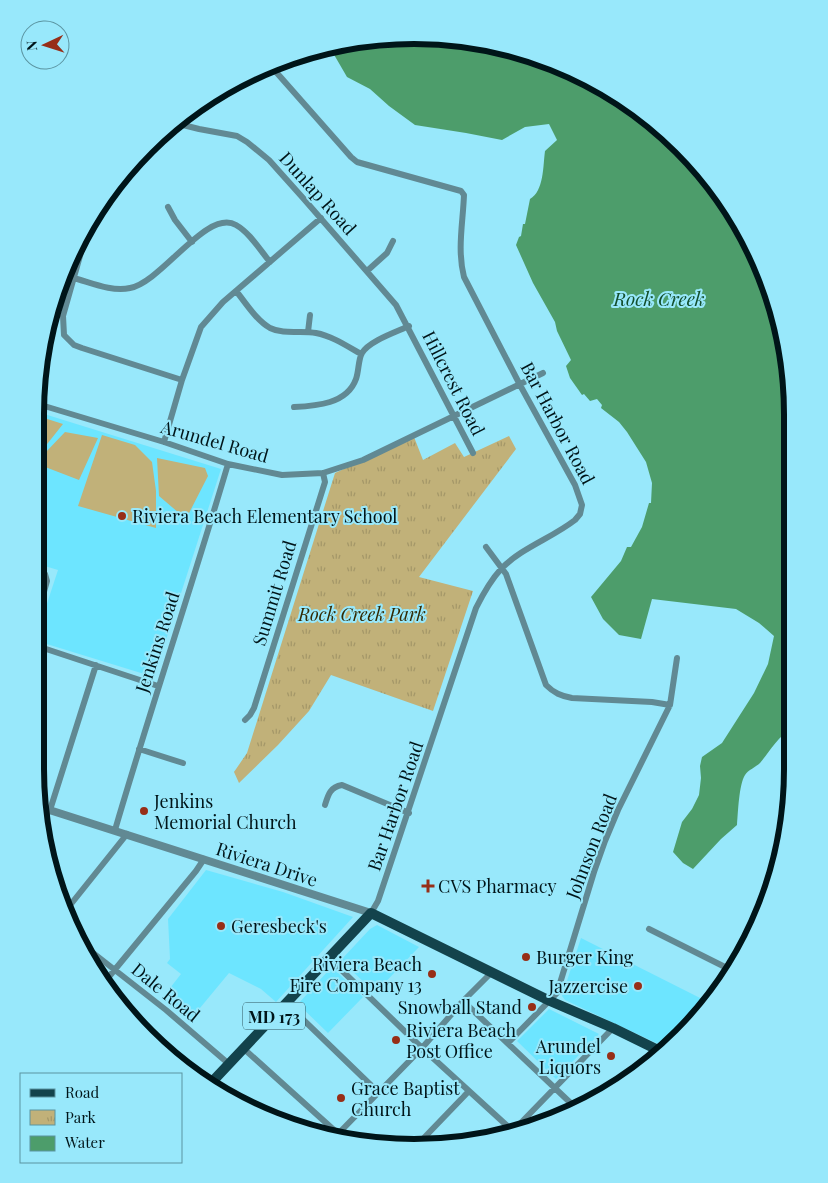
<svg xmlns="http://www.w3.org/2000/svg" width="828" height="1183" font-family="'Playfair Display',serif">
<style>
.built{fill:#6de5ff}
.grass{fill:#c1b179}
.park{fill:url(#park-tufts)}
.water{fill:#4d9d6b}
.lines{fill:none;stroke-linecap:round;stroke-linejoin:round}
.minor{stroke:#618993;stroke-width:6}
.tertiary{stroke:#618993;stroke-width:8}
.primary{stroke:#13434c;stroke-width:10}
.poi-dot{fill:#972e17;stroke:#98e8fb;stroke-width:2}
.labels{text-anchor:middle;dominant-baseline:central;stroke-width:4;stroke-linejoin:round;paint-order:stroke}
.shield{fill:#98e8fb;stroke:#2e545d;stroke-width:1}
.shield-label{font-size:16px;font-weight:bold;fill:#001519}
.street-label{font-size:18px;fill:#001519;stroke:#98e8fb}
.poi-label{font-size:18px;fill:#001519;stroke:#98e8fb;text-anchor:start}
.park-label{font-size:18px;font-style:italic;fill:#332902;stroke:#98e8fb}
.water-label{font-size:19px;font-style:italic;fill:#134f2d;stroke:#98e8fb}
.rim{fill:none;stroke:#001519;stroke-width:6}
</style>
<defs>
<pattern id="park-tufts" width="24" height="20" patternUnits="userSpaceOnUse" patternTransform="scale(1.25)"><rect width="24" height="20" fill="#c1b179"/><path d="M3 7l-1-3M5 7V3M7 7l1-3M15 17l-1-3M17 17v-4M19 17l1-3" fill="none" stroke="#a49768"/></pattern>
</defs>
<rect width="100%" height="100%" fill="#98e8fb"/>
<path class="built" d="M41,413L221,469L154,677L37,641V634L58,570L38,564Z
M206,870L283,892L353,917L276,1002L261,989L229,973L190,1020L163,997L181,974L167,963L170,959L168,919Z
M377,925L419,947L375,993L341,960L370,929Z
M581,938L710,1003L682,1037L667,1048L565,1000L562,996Z
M331,970L336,971L363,997L328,1033L298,1004L328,971Z
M549,1009L599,1034L556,1079L517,1041Z"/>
<path class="grass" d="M41,417L63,424L40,453Z
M65,432L98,438L79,480L40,465L45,453Z
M102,435L135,445L152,462L156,491V528L78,506Z
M157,458L205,468L208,476L186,519L159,496Z"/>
<path class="park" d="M509,436L516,449L419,577L473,591L433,711L331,675L309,711L278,745L239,783L234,772L247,753L335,473L414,437L423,460L455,443L464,457Z"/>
<path class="water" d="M414,35L488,42L559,64L625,99L682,146L754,246L786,340L792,729C778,736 770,751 760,763C756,767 748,770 745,775C739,784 738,813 737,825L721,839L693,869L683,863L673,852L682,822L692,809L699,795L701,778L700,766L702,757L722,743L754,693L768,664L774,636L759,623L736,609L652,599L641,639L619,635L603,619L591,597L621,561L627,547H631L642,527L649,503H651L652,483L646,462L627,432L619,422L601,408L602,405L597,399L590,401L584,394L582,395L570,378L566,366L571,360L557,331L555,322L533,283L516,245L519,237L521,236L523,224H525L530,199C544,191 543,166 545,151L557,140L549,124L525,127L502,140L466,133L415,125L389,106L370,89L347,77L329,46L340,42Z"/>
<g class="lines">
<path class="minor" d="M269,64L351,157L357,162L461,191L464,195C463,222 457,250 464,277L520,385L575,485L582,505L580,514L575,520C552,538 521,548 501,569C490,581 483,594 476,608L378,901L371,913
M175,123L199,129L237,136L247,142L269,160L303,198L396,305L473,453
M168,207L175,220L192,242
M91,217L63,316L64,335L74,345L82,348L182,380
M367,271L387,253L393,241
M74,278C92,283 112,292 130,288C162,282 207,208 236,225C250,233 260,250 270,262
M236,291C246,303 256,320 270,328C284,335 301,330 316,333C332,336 347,346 361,354
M308,332L310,315
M41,405L164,442L228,464L282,475L323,473L363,460L543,373
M294,407C316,406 347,404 356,379C359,371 358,360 362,353C369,341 396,332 409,326
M164,442L182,380L201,327L223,302L321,218
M486,547L506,574L546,685C554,693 561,696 572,698L652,702L670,705
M38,613L47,581L45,574L38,571
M37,646L158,686
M245,720L250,715L254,708L325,482L323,473
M139,749L183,763
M325,805C328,795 330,787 342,785L409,813
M42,820L50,810L96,665
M115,830C151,707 192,586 228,464
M67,909L127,834
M649,929L733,971
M83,945L166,1010L229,1064
M329,958L422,1048L514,1132
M103,984L196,871L204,859
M463,1001L578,1110
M286,1003L379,1093
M508,1043L557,993L594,872L605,841L618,810L670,705L677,658
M243,1048L344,1139
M511,1133L613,1028
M335,1137L422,1048L463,1001L492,972
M419,1143L469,1091"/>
<path class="tertiary" d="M40,807L371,913"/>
<path class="primary" d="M211,1083L371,913L550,1001L613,1028L662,1052"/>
</g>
<g class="poi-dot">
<circle cx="122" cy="516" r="5"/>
<circle cx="144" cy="811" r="5"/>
<path d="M425.5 878.5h5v5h5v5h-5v5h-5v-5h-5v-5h5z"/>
<circle cx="221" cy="926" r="5"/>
<circle cx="526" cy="957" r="5"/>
<circle cx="432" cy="974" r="5"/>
<circle cx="638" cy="986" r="5"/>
<circle cx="532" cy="1007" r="5"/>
<circle cx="396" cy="1040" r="5"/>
<circle cx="611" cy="1056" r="5"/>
<circle cx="341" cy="1098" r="5"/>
</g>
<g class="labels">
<rect class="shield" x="243" y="1002.5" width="62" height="27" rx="4"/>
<g class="shield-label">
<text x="274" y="1016">MD 173</text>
</g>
<g class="street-label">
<text transform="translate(318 193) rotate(48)">Dunlap Road</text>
<text transform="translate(454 383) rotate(63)">Hillcrest Road</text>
<text transform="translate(558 423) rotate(62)">Bar Harbor Road</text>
<text transform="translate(215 441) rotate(16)">Arundel Road</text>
<text transform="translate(274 593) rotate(-73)">Summit Road</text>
<text transform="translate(157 642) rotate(-72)">Jenkins Road</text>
<text transform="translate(395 806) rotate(-71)">Bar Harbor Road</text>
<text transform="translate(591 846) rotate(-69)">Johnson Road</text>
<text transform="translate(267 864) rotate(18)">Riviera Drive</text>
<text transform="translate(166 992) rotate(39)">Dale Road</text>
</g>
<g class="poi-label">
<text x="132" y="516">Riviera Beach Elementary School</text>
<text x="154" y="801">Jenkins<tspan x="154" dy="21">Memorial Church</tspan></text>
<text x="438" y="886">CVS Pharmacy</text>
<text x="231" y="926">Geresbeck's</text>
<text x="536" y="957">Burger King</text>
<text x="422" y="964" text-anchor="end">Riviera Beach<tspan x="422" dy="21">Fire Company 13</tspan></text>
<text x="628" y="986" text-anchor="end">Jazzercise</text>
<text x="522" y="1007" text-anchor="end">Snowball Stand</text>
<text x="406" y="1030">Riviera Beach<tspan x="406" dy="21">Post Office</tspan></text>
<text x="601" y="1046" text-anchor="end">Arundel<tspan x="601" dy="21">Liquors</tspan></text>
<text x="351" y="1088">Grace Baptist<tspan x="351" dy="21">Church</tspan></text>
</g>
<g class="park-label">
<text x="362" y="614">Rock Creek Park</text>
</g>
<g class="water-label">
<text x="659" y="298">Rock Creek</text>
</g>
</g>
<path d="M0 0H828V1183H0ZM414 44H414A370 370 0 0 1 784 414V769A370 370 0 0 1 414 1139H414A370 370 0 0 1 44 769V414A370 370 0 0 1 414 44Z" fill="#98e8fb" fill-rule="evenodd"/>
<path class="rim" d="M414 44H414A370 370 0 0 1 784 414V769A370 370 0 0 1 414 1139H414A370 370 0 0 1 44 769V414A370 370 0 0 1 414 44Z"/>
<rect x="20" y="1073" width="162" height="90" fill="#98e8fb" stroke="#5b94a1"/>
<rect x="30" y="1089" width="25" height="8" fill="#13434c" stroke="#5b94a1"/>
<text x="65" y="1098" font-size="15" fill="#001519">Road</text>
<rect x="30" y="1110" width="25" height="15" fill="url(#park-tufts)" stroke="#5b94a1"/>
<text x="65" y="1123" font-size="15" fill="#001519">Park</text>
<rect x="30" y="1136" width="25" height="15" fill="#4d9d6b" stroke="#5b94a1"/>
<text x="65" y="1148" font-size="15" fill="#001519">Water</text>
<g transform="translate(45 45) rotate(266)"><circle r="24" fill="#98e8fb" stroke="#5b94a1"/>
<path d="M0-4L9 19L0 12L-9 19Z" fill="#972e17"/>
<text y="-8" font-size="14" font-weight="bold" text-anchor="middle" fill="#001519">N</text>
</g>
</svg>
